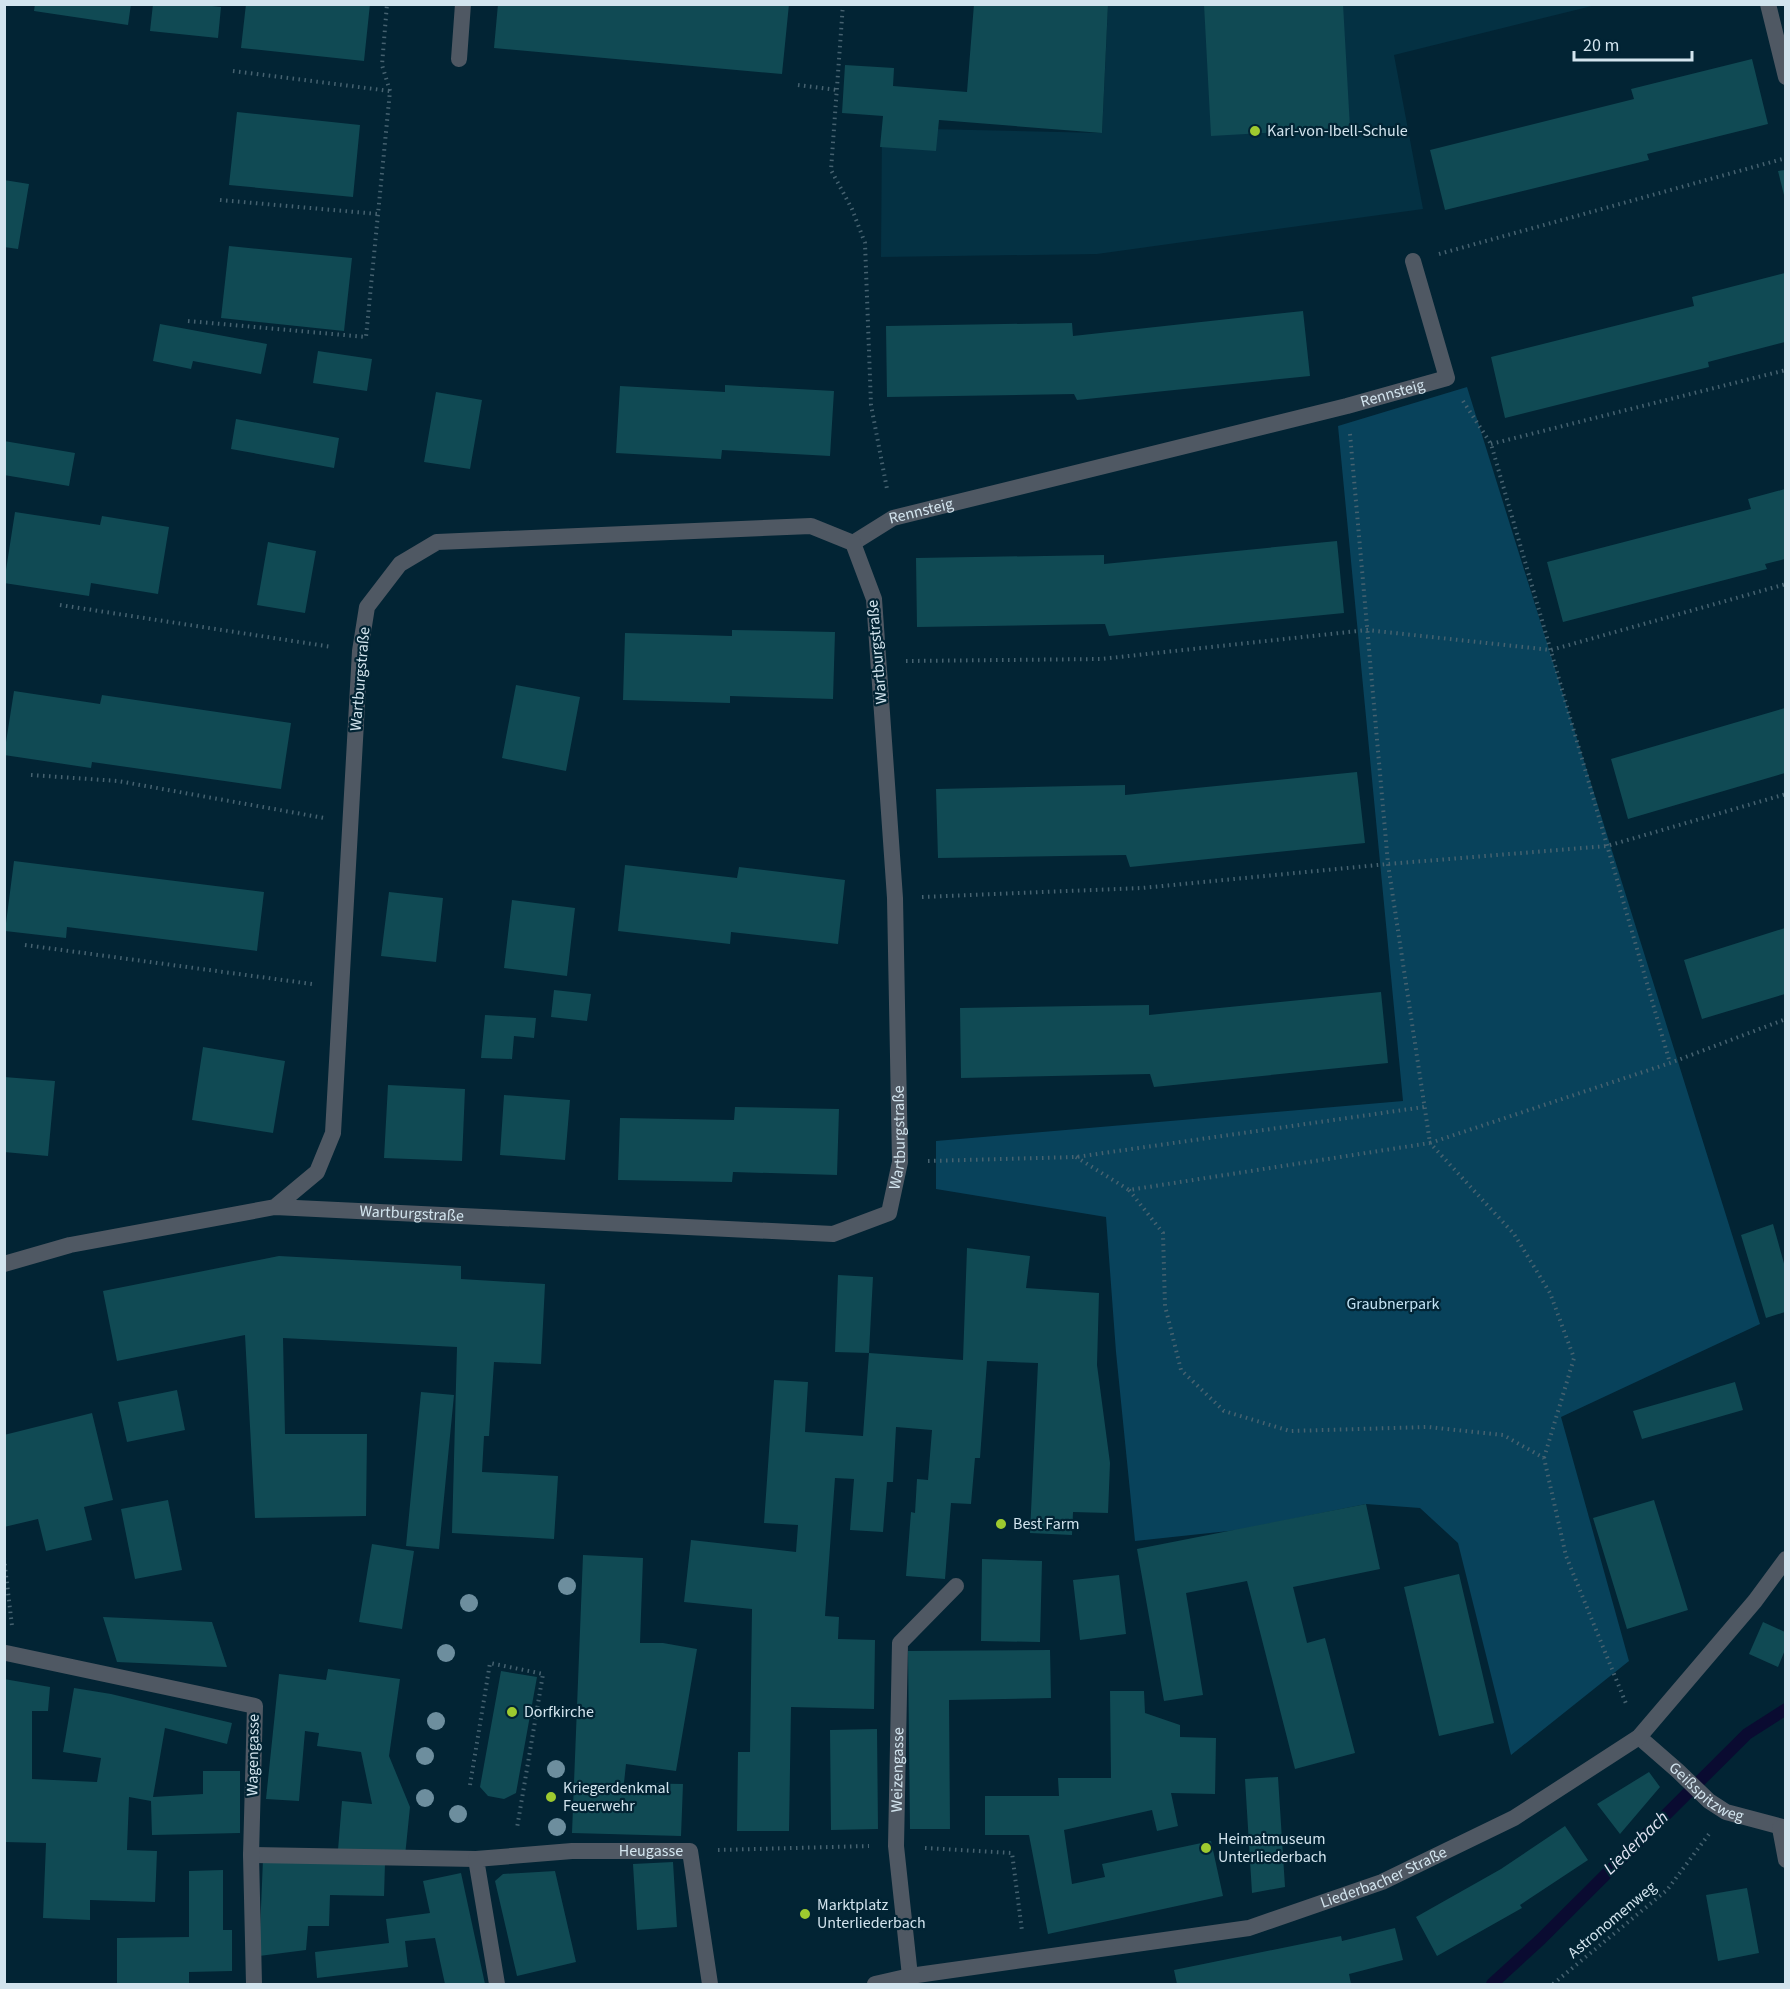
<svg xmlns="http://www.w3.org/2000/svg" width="1790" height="1989" font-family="'Source Sans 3',sans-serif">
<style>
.built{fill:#043143}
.green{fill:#08425b}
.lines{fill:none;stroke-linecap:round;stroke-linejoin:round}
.stream{stroke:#0a0b31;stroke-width:12}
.building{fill:#104a54}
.path{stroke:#466270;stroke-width:4;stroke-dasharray:1.5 4.5;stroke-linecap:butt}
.service{stroke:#4f5863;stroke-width:16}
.minor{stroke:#4f5863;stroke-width:16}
.tree{fill:#6d8e9e}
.poi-dot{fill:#9eca2f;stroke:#022434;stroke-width:2}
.labels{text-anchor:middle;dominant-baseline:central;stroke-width:4.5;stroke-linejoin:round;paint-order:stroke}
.poi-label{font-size:16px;fill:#d2e4ee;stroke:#022434;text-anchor:start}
.street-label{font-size:16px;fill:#d2e4ee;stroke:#022434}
.park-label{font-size:16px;fill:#c4e4f5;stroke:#022434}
.water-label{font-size:18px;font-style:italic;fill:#dfe3f2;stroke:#022434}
</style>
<rect width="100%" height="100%" fill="#022434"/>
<path class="built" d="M1108,5H1596L1394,55L1423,209L1097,254L881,257L882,128L1102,133Z"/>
<path class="green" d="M1467,387L1760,1324L1561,1417L1629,1661L1511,1755L1458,1543L1420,1508L1366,1504L1238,1530L1135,1541L1116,1352L1106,1217L936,1189V1141L1403,1101L1338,426Z"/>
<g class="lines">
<path class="stream" d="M1492,1984L1541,1939L1747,1734L1786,1709"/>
</g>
<path class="building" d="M35,4H131L128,25L34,11Z
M153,4H194L221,7L218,38L150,31Z
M246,4H370L364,61L241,48Z
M498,4H789L782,74L494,48Z
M974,4H1108L1102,133L939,120L936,151L880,147L883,116L842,113L845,65L894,68L893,86L967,92Z
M1204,4H1343L1350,128L1211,136Z
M1752,59L1768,124L1647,154L1649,160L1445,210L1430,150L1634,99L1631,89Z
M237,112L360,125L353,197L229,185Z
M1785,170V199L1778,171Z
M4,180L29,184L18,249L4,247Z
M229,246L352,258L344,331L221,318Z
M1785,273V342L1708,362L1709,367L1505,418L1491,357L1694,306L1692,297Z
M1303,311L1310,376L1077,400L1074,394L887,397L886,326L1072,323L1073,336Z
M160,324L267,344L261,374L193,361L191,369L153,361Z
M318,351L372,359L367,391L313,383Z
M725,385L834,391L830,456L722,450L721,459L616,453L620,386L725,392Z
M436,392L482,400L470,469L424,462Z
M236,419L339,438L334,468L231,449Z
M4,441L75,453L69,486L4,475Z
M1785,489V559L1765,564L1767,569L1563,622L1547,562L1751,509L1748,499Z
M15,512L100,525L102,516L169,527L158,594L91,583L89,596L4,583Z
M1337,541L1344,613L1109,636L1105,624L917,627L916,558L1104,555V564Z
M268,542L316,551L305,613L257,605Z
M732,630L835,632L833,699L730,696V703L623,700L625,633L732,636Z
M516,685L580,697L566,771L502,758Z
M14,691L100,704L102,695L291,723L281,789L92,762L91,768L4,755Z
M1785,708V773L1628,819L1611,759Z
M1357,772L1365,843L1130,867L1126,855L938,858L936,789L1125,785V795Z
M14,861L264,892L257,951L67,927L66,938L5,931Z
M625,865L737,878L739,867L845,880L838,944L731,932L730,944L618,931Z
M389,892L443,898L436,962L381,956Z
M512,900L575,908L567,976L504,968Z
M1785,928V994L1702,1019L1684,960Z
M554,990L591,994L587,1021L551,1017Z
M1381,992L1388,1063L1154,1087L1150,1074L961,1078L960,1008L1149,1005V1015Z
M485,1015L536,1018L534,1038L514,1036L512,1059L481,1058Z
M203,1047L285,1061L273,1133L192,1120Z
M4,1077L55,1081L48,1156L4,1152Z
M388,1085L465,1089L462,1161L384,1158Z
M504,1095L570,1100L565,1160L500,1155Z
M735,1107L839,1109L837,1175L733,1172L732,1182L618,1180L620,1118L734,1120Z
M1773,1224L1785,1267V1312L1766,1318L1741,1235Z
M967,1248L1030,1256L1026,1288L1099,1293L1097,1365L1110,1463L1108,1513L1073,1512L1072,1535L1030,1533L1038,1363L987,1361L980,1458H975L971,1504L951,1503L945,1579L906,1576L911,1512L915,1513L917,1479L928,1480L932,1430L896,1427L893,1482H887L883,1532L850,1530L854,1479L835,1478L825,1616L839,1617L838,1639L875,1640L874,1709L791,1707L789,1831H737L738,1752H750L752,1609L684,1602L691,1540L796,1552L798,1525L764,1523L774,1380L808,1382L805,1432L863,1436L869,1353L835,1352L838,1275L873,1277L869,1353L963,1360Z
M279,1256L461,1266V1279L545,1284L541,1364L494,1362L489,1436H484L482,1472L558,1476L554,1539L452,1533L457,1347L283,1338L285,1434H367L366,1516L255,1518L245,1335L117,1361L103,1291Z
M1735,1382L1743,1410L1642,1439L1633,1411Z
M177,1390L185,1430L127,1442L118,1402Z
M421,1392L454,1395L439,1549L406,1546Z
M92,1413L113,1500L84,1507L92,1540L46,1551L38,1519L4,1527V1435Z
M168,1500L182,1570L135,1579L121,1509Z
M1654,1500L1688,1610L1627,1629L1593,1518Z
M1366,1504L1380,1569L1293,1587L1307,1643L1325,1638L1355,1753L1295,1769L1247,1581L1186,1593L1203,1695L1164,1701L1137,1549Z
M372,1544L414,1551L402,1629L359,1622Z
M583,1555L643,1558L640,1643H663L697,1649L676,1771L626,1764L624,1783L683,1784L681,1836L572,1833Z
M982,1559L1042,1561L1040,1642L981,1641Z
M1459,1574L1494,1723L1439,1736L1404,1587Z
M1119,1575L1126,1634L1080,1640L1073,1580Z
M103,1617L212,1622L227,1667L117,1662Z
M1763,1622L1785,1632V1650L1778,1667L1749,1654Z
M1050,1650L1051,1698L949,1700L950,1829H910L908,1651Z
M328,1669L400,1679L389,1756L410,1807L405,1856L338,1850L342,1801L372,1804L361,1752L317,1746L319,1733L305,1731L299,1801L266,1799L279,1674L326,1680Z
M501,1671L537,1677L516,1793L504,1799L488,1796L480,1787Z
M4,1679L50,1687L48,1711H32V1779L97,1782L101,1758L63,1752L74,1688L111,1694L232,1723L227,1744L165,1728L153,1797L203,1794V1771H240V1833L152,1835L151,1801L129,1797L127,1850L157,1851L155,1902L90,1900V1920L43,1918L46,1843L4,1842Z
M1110,1691H1144L1145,1713L1180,1725V1737L1216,1738L1215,1794L1171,1793L1178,1826L1157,1831L1152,1810L1064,1830L1072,1884L1105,1877L1102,1864L1211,1841L1223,1896L1048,1934L1029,1835H985V1796H1059L1058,1778H1111Z
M877,1729L878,1829L831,1830L830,1730Z
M1649,1772L1660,1787L1620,1834L1597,1804Z
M1278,1777L1285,1887L1252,1893L1245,1779Z
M1565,1826L1588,1860L1520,1905L1522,1908L1437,1956L1416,1917L1501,1869Z
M263,1859L385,1863L384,1896L330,1895L329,1926H308L306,1950L259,1956Z
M673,1862L677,1927L637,1930L633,1864Z
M223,1870V1930H232V1971L189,1972V1984H117V1938L189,1937V1871Z
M555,1871L576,1962L517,1976L495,1881L503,1874Z
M461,1873L485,1984H445L435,1938L405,1941L408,1967L317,1978L315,1952L389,1943L386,1919L430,1913L423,1881Z
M1747,1888L1759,1953L1718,1961L1706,1895Z
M1395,1928L1403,1960L1349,1974L1351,1984H1177L1174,1970L1341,1936L1342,1941Z"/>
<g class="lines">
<path class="path" d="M843,4L831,170L852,209L865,243L871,405L887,489
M233,71L390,91
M798,85L837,90
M220,200L378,214
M1439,254L1786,158
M188,321L366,337L390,91L382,65L387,4
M1463,401L1491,444L1670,1063
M1350,434L1388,864L1430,1143L1670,1063L1786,1019
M1491,444L1786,370
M60,605L332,647
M906,661L1101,659L1367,630L1551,650L1786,584
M31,775L118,781L324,818
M922,897L1142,888L1388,864L1607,846L1786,794
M25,945L312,984
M1076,1157L1129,1190L1430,1143L1514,1234L1550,1293L1574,1358L1544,1458
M928,1161L1076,1157L1424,1107
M1129,1190L1163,1233L1165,1306L1181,1370L1224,1411L1290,1431L1428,1427L1503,1435L1544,1458L1566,1556L1627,1706
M4,1558L12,1626
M470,1785L490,1663L543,1674L517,1828
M925,1848L1012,1853L1022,1931
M718,1850L869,1846
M1553,1984L1667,1890L1709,1834"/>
<path class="service" d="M459,59L463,4
M251,1855L476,1859"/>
<g class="minor">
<path d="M1768,4L1786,77"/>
<path id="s1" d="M853,543L893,518L1347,406L1447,378L1413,261"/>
<path id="s2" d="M4,1264L70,1245L275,1207L833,1234L889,1213L900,1162L895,898L874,599L853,543L811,526L437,542L400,564L367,607L360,651L333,1133L317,1172L275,1207"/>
<path d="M6,1653L255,1706L251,1855L254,1984"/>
<path id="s3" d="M1639,1737L1678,1771L1709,1801L1726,1812L1786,1828"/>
<path d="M1780,1828L1786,1860"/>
<path id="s4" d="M910,1976L896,1846L900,1643L956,1586"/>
<path id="s5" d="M497,1984L476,1859L572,1851H690L710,1984"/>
<path id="s6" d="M875,1984L910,1976L1249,1928L1382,1882L1514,1818L1639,1737L1755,1601L1786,1559"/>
</g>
</g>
<g class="tree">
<circle cx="567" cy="1586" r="9"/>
<circle cx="469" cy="1603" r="9"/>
<circle cx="446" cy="1653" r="9"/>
<circle cx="436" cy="1721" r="9"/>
<circle cx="425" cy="1756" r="9"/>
<circle cx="556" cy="1769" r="9"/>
<circle cx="425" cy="1798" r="9"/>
<circle cx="458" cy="1814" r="9"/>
<circle cx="557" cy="1827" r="9"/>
</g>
<g class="poi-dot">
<circle cx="1255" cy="131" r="6"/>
<circle cx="1001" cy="1524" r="6"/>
<circle cx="512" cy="1712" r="6"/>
<circle cx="551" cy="1797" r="6"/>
<circle cx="1206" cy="1848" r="6"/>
<circle cx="805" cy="1914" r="6"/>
</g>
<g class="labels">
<g class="poi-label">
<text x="1267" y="131">Karl-von-Ibell-Schule</text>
<text x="1013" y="1524">Best Farm</text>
<text x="524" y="1712">Dorfkirche</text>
<text x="563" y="1788">Kriegerdenkmal<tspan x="563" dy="18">Feuerwehr</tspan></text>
<text x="1218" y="1839">Heimatmuseum<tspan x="1218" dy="18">Unterliederbach</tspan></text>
<text x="817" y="1905">Marktplatz<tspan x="817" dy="18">Unterliederbach</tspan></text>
</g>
<g class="street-label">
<text stroke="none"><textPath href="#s1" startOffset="562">Rennsteig</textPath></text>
<text stroke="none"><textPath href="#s1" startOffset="76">Rennsteig</textPath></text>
<text transform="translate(877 652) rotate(-95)">Wartburgstraße</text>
<text transform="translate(360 679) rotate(-85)">Wartburgstraße</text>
<text stroke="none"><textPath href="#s2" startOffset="972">Wartburgstraße</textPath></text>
<text stroke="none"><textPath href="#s2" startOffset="414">Wartburgstraße</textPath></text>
<text transform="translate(253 1755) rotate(-89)">Wagengasse</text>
<text stroke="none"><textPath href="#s4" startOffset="207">Weizengasse</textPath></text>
<text stroke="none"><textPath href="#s3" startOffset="88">Geißspitzweg</textPath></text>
<text stroke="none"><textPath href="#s5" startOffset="302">Heugasse</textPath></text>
<text stroke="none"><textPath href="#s6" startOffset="522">Liederbacher Straße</textPath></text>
<text transform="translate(1612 1920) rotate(-40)">Astronomenweg</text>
</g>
<g class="park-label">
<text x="1393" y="1304">Graubnerpark</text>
</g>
<g class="water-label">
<text transform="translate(1636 1843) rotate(-44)">Liederbach</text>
</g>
</g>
<rect width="1790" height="1989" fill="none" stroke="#d2e4ee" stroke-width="12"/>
<path d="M1574 51v9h118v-9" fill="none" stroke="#d2e4ee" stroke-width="3"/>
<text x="1583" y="51" font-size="18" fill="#d2e4ee" stroke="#022434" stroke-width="4.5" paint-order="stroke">20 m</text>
</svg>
